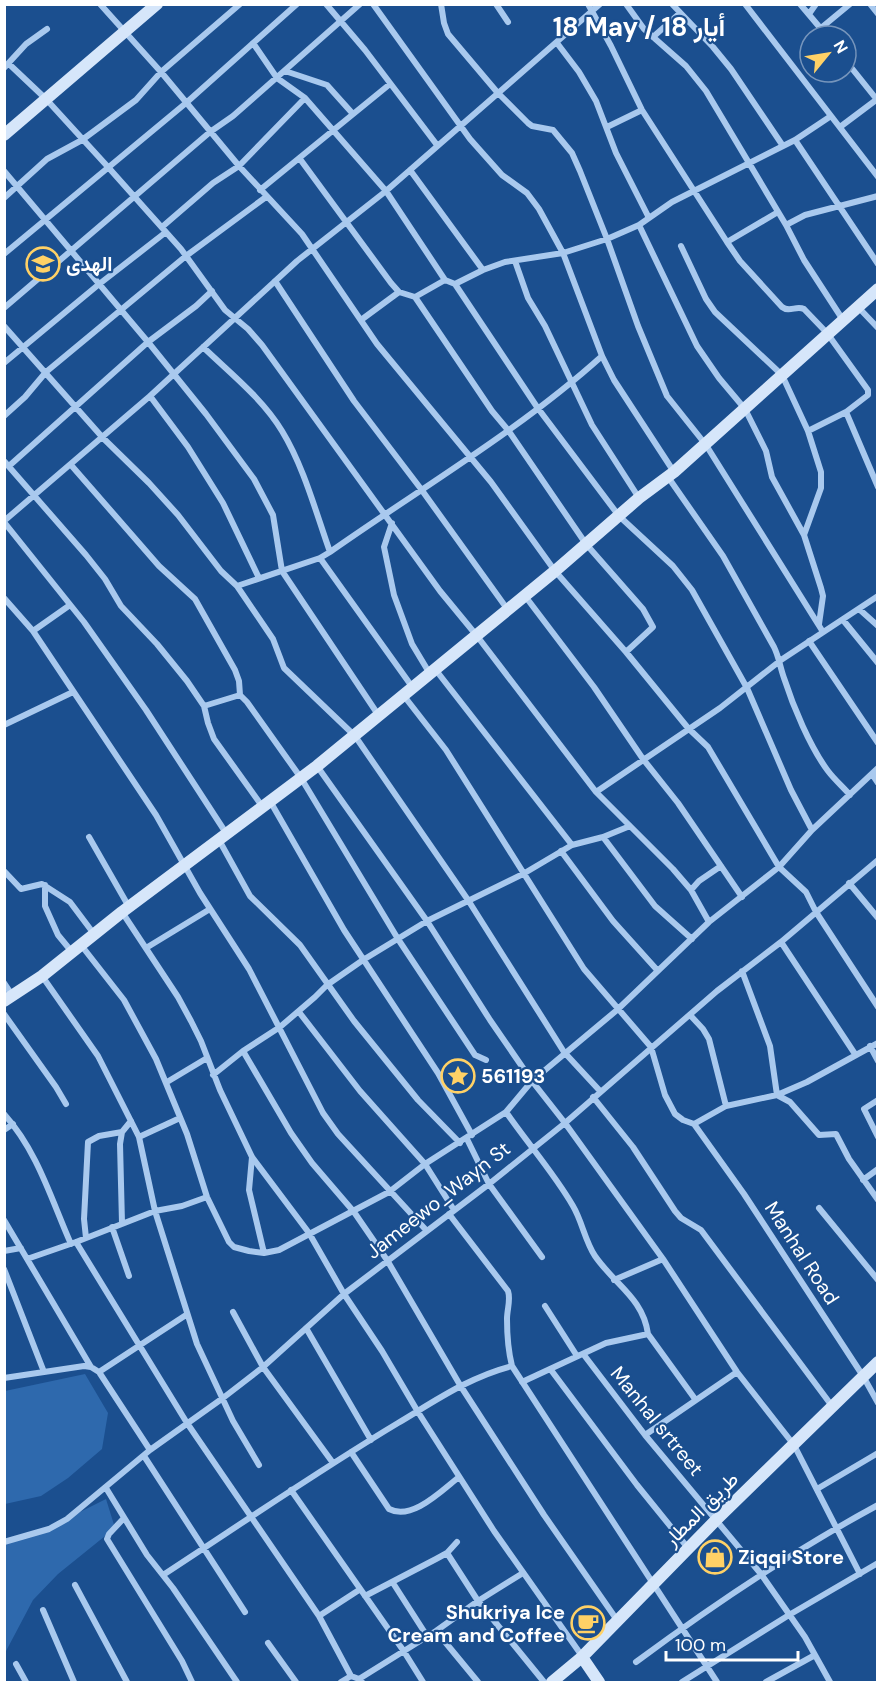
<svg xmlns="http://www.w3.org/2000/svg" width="882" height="1687" font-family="'DM Sans',Vazirmatn,sans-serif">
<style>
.green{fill:#2e69ad}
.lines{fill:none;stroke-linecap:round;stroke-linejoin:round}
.street{stroke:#a9c9ee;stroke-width:6}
.secondary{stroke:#d6e6fa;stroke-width:12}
.labels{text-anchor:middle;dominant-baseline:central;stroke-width:4.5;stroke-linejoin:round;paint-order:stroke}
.poi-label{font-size:20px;font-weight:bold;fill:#fff;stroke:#1b4f8f;text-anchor:start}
.street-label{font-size:20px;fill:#fff;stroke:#1b4f8f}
.district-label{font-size:26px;font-weight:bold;fill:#fff;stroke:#1b4f8f}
</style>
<rect width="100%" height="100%" fill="#1b4f8f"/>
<path class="green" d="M85,1374L108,1413L102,1449L68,1478L41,1496L5,1504V1391Z
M106,1499L115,1528L58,1574L33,1600L5,1653V1544L40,1532Z"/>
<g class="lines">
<path class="street" d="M100,4L161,72L239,166L302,234L377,344L491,482L555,571L626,652L688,728L708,747L779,867L806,892L816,912L878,1007
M326,4L365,50L437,145
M373,4L470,139L502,175L527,193L539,209L563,253L602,356L614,380L674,472
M441,4L444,23L448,34L497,92L528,123L532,126L553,130L572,153L580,171L607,239L638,326L667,396L706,445L823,632
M496,4L508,22
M588,4L611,46L642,110L727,242L740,261L782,307C790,313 796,305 804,309L827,333L868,390V395L846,412L808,431
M626,4L644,29L686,66L706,91L786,225L804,260L843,320
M672,4L713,47L731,69L783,146
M745,4L878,177
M800,4L827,36
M870,4L878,14
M809,14L816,4
M821,28L850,4
M653,37L680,13
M253,43L277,78L305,98L386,191L445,280L455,284L537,407L619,516L673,566L692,590L747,688L791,790L812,830
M557,43L579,72L596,101L616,153L649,218
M846,61L878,101
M9,64L46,99L108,167L181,249L225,310L248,329L262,345L440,591L477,636L596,792L673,869L691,890L709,922
M4,68L26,44L47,29
M285,71L327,85L353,114
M607,127L642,110
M840,127L876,100
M795,140L878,264
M300,159L391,283L399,292L415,297L492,411L508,430L586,544L643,609L653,627L626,652
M410,170L483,270L505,262L563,253L607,239L639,225L672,202L795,140L831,116
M4,171L148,342L206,414L254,479L273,515L282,571L379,716
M260,190L390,84
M4,198L47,159L82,140L136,100L161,72L240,4
M639,225L697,346L719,378L745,409L766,451L772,477L804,535L821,588L823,596L819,624
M786,225L805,215L878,196
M162,227L213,183L239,166L305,98
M727,242L778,212
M681,246L706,299L715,312L782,375L808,431L821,472V488L804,535
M4,254L186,103L297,4
M515,261L528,298L545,326L592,425L639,498
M275,281L354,401L421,489L508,610
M455,284L483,270
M415,297L445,280
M858,307L878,328
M4,308L210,132L233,116L360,4
M361,320L399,292
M4,326L103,438L149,483L178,515L221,571L237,586L273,639L284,668L355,736L468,900L564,1052L600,1091
M203,347C230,373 263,399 282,431C304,467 316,513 330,552
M4,363L98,285L166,232
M150,396L188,447L223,503L259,578
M846,412L878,487
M4,416L25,397L46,372L186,256L266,197
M4,461L86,555L105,579L121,606L157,644L187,681L204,706L208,723L214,739L262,806
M71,465L159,566L195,599L235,670L239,681L240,695
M9,466L148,342L196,306L212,291
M668,477L723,556L774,647C779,657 780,667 784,678C793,706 810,747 828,771C834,779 843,787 850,795
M4,521L150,396L297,261L386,191L600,4
M4,522L84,622L146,710L226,833
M392,523L384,547L394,595L412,644L430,674
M320,558L413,688
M237,586L320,558L330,552C421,488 520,430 602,356
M525,596L594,687L643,759L678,803L742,897
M4,598L33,631L156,815L200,893L249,969L323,1113L338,1134L426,1230
M859,609L878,626
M843,620L878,663
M33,631L70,605
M809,641L878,743
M435,669L572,845
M404,696L446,750L584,969L651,1047L665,1095L675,1114L683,1120L694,1124L726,1106L777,1095L807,1082L878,1043
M204,706L240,695L247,702L301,778L398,939L475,1055L486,1060
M4,725L73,692
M317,766L427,921L490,1020L532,1081L565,1123L663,1259L737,1372L794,1445L860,1574
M872,774L878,783
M596,792L720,708L781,660L878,596
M270,801L344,930L438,1073L472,1135
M89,837L129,907
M603,837L655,906L692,939
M219,840L250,896L300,945L354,1021L418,1100L460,1143
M561,851L613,921L658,971
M4,871L21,889L42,884L70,902L94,934
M849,883L878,918
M45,885V906L58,935L72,952
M691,890L699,881L721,866
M122,912L178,997L191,1021L201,1041L220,1090L252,1157L309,1233L344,1294L382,1351L418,1412L494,1531L582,1656
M781,942L855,1054
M81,945L124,1000L156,1059L187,1134L207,1197L229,1242L234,1247L249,1251L264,1253L279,1250L389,1192L425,1164L506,1112L532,1081L617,1010L709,922L779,867L812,830L878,768
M146,948L210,909
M742,971L770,1046L777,1095L790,1102L819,1135L836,1134L849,1159L878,1200
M42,976L98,1056L139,1137L155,1211L197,1344L233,1421L259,1465
M4,983L12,995
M299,1012L360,1091L425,1164L454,1210
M4,1014L56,1087L66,1104
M690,1015L703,1029L709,1039L726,1106
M870,1046L878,1061
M243,1051L291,1133L312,1163L354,1212L387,1260L460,1385L544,1515L617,1620
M213,1075L243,1051L280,1027L315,997L327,985L363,960L427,921L523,874L572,845L603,837L630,826
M167,1082L207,1058
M593,1097L633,1147L675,1211L681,1218L701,1230L832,1406
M878,1100L864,1109L878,1137
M506,1112C528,1144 554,1173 573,1206C582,1221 585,1241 595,1256C615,1285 643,1298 648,1334
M4,1114C38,1152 51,1199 71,1244
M694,1124L744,1194L863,1376L878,1403
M4,1130L13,1124
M139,1137L180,1118
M467,1139L489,1184L542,1257
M252,1157L249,1190L264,1253
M863,1180L878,1169
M819,1208L878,1280
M449,1214L508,1291C511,1300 507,1309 507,1319C507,1336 508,1350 512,1366L717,1682
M4,1220L91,1367L99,1372L150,1450
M122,1223L120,1144L122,1132L131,1121
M112,1227L129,1276
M86,1238L84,1219L88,1142L99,1136L122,1132
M76,1242L187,1423L319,1616L351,1676L359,1679L362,1682
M4,1251L21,1248
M27,1259L76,1242L155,1211L182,1206L207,1197
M4,1269L44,1372
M614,1280L663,1259
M545,1306L577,1356
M233,1312L263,1367L333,1463
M306,1328L371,1440
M584,1355L645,1435L761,1574L805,1637L830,1682
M551,1370L637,1485L688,1548
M99,1372L186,1315
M4,1378L84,1366L91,1367
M522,1382L606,1343L648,1334L695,1399
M645,1435L737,1372
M351,1452L389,1509C412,1521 441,1491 459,1477
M144,1456L245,1612
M106,1488L147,1555L173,1588L237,1682
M817,1489L878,1453
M291,1490L403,1650L423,1682
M124,1518L109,1534L107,1539L182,1661L192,1682
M4,1542L49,1529L67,1519L150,1450L223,1398L263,1367L344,1294L489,1184L565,1123L717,991L781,942L878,860
M447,1553L478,1601L544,1682
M163,1575C241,1524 318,1471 398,1423C435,1401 469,1377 512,1366
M393,1583L427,1636
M75,1585L127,1682
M365,1596L436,1559L447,1553L457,1542
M43,1610L74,1682
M319,1616L359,1590
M436,1631L478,1682
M268,1643L296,1682
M636,1662C713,1605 793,1551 878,1505
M16,1664L26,1682
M359,1679L436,1631L478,1601L523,1573
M341,1682L351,1676
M682,1682L789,1615L878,1563
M766,1682L815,1655"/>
<path class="secondary" d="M4,135L157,4
M4,1001L42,976L122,912L317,766L555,571L639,498L674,472L878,289
M582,1657L599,1682
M552,1682L582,1657L717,1519L878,1362"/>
</g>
<defs>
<symbol id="school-ring" viewBox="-11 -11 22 22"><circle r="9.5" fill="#1b4f8f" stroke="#ffd166" stroke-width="1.5"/><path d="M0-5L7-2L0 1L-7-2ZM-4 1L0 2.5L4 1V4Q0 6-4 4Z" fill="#ffd166"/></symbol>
<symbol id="sight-ring" viewBox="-11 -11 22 22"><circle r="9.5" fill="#1b4f8f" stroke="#ffd166" stroke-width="1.5"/><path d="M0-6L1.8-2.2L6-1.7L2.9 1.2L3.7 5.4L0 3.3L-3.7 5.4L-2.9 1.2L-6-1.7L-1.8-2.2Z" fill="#ffd166"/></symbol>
<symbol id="shop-ring" viewBox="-11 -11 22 22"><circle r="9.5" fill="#1b4f8f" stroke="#ffd166" stroke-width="1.5"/><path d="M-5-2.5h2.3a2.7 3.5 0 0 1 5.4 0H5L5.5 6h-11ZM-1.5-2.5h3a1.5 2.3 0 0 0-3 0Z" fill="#ffd166"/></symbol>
<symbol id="cafe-ring" viewBox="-11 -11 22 22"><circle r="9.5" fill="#1b4f8f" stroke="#ffd166" stroke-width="1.5"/><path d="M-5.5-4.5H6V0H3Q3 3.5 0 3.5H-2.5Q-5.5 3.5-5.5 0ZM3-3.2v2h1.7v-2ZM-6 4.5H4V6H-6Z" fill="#ffd166"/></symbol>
</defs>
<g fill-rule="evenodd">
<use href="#school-ring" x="24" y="245" width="38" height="38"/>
<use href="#sight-ring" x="439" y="1057" width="38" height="38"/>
<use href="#shop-ring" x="696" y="1538" width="38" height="38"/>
<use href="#cafe-ring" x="569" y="1604" width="38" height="38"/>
</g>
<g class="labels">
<g class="poi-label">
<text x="66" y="264">الهدى</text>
<text x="481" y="1076">561193</text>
<text x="738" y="1557">Ziqqi Store</text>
<text x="565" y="1612" text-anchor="end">Shukriya Ice<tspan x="565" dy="23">Cream and Coffee</tspan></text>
</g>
<g class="street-label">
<text transform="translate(438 1200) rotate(-38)">Jameewo_Wayn St</text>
<text transform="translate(802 1253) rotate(57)">Manhal Road</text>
<text transform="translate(657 1421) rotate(51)">Manhal srtreet</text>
<text transform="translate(701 1509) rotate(-45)">طريق المطار</text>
</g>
<g class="district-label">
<text x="639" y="27">18 May / 18 أيار</text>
</g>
</g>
<rect width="882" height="1687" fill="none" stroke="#ffffff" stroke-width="12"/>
<g transform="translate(828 54) rotate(60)"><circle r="28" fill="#1b4f8f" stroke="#7695bc" stroke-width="1.5"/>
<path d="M0-4.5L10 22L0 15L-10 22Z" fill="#ffd166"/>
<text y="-9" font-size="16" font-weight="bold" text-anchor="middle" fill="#ffffff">N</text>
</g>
<path d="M666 1651v9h132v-9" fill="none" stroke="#ffffff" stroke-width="3"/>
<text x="675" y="1651" font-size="18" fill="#ffffff" stroke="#1b4f8f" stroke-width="4.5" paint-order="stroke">100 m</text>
</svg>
